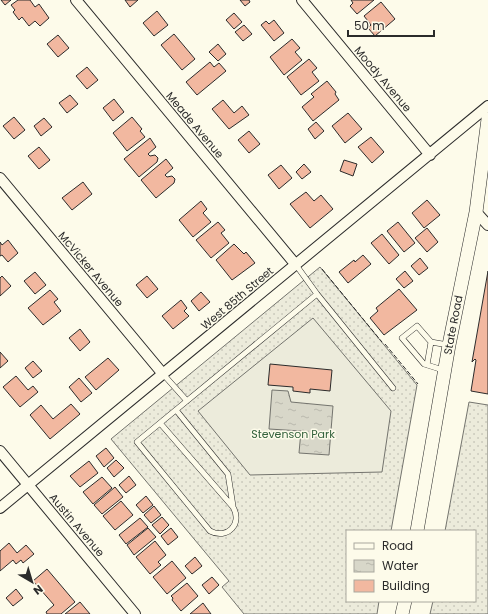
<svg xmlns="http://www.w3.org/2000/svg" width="488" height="614" font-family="Poppins,sans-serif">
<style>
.grass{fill:url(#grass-dots);stroke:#74746e}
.garden{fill:#ecebdb;stroke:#74746e}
.water{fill:url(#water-ripples);stroke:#74746e}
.building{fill:#f2b8a0;stroke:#2b2b2b}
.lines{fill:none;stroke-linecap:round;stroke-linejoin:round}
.service-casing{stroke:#2b2b2b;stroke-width:6}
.minor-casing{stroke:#2b2b2b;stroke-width:12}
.tertiary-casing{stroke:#2b2b2b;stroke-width:14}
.service{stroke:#fdfbea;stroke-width:5}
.minor{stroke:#fdfbea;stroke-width:10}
.tertiary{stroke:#fdfbea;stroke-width:13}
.fence{stroke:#2b2b2b;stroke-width:1;stroke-dasharray:5 2;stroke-linecap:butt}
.labels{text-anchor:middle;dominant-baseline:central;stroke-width:3;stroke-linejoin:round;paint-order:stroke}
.street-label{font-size:11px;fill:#2b2b2b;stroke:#fdfbea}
.park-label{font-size:11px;fill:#34623c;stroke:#fdfbea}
</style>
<defs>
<pattern id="grass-dots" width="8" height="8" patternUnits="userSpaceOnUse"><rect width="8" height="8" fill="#ecebdb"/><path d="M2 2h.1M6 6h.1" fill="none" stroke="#cbcabc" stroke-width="1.8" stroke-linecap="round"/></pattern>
<pattern id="water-ripples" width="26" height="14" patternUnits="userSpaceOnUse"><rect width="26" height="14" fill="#d8d7c9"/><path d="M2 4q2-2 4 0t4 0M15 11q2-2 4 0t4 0" fill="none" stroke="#bab9ad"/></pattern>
</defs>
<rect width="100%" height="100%" fill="#fdfbea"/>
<path class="grass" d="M320,267L417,385L391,531H347V601H379L377,614H244L222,587L229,581L111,439Z
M469,402L488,405V614H430L433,601H475V531H445Z"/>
<path class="garden" d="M313,318L391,411L382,472L250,475L198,411Z"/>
<path class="water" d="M272,390L288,391L291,402L333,406L329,455L299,453L301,431L269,429Z"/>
<path class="building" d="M1,0H11L5,5Z
M18,0H30L35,7L39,4L49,18L40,26L35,21L29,26L22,17L19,20L13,12L15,10L11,5Z
M125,0H138L130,7Z
M240,0H249L250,2L245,6Z
M351,0H374L357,14L350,6L353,3Z
M381,2L395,19L375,36L368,28L371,25L364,16Z
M157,11L168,25L154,36L143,23Z
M234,13L242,22L234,29L226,20Z
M274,20L284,33L274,41L261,25L266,21L269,24Z
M244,25L252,34L243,41L235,32Z
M174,34L195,59L182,70L161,45Z
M58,35L69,48L58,57L47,44Z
M292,39L300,48L295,52L302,60L284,75L270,57Z
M218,44L226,54L218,61L209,52Z
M309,59L317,68L312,72L319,81L301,95L287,77Z
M210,62L214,67L219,63L226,71L197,95L186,82Z
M87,67L98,80L87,89L76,76Z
M327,81L336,92L335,94L339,100L313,121L302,107L314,97L311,94Z
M70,95L78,104L67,113L59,103Z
M114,99L124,112L113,121L103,108Z
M223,100L234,113L242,106L249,115L229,129L212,109Z
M348,113L362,129L345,143L332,126Z
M14,117L25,130L14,139L3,126Z
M132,117L142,129L140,131L145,137L127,151L113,133Z
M44,118L52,127L41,136L34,126Z
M316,122L324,131L315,139L308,129Z
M249,131L260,144L249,153L238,140Z
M371,137L384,152L372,163L358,147Z
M150,138L156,147L148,154L150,156L155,155L158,158L157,162L139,177L124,159Z
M39,147L50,160L39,169L28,156Z
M166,159L173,168L165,175L167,177L172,176L175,179L174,183L156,198L141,180Z
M344,160L357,164L353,176L340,171Z
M304,164L311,172L302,179L296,172Z
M281,165L292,178L279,189L268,175Z
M83,182L92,194L72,210L62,198Z
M306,192L314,201L321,195L333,209L310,228L290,204Z
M427,200L440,215L424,228L412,213Z
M201,201L207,209L203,213L211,222L193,237L179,220Z
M218,222L225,230L221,233L229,243L211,258L196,240Z
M398,222L415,243L404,252L387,231Z
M427,228L438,242L427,252L415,238Z
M382,234L399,255L389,264L371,243Z
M8,240L18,253L8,262L2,255L0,256V242L2,245Z
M234,244L244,254L246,252L255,263L232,280L216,260Z
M363,255L371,264L348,283L339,272L354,260L355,262Z
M420,258L428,268L419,275L411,266Z
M405,271L413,281L404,288L396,279Z
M488,271V394L471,391L476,360L475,359L472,362Z
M35,272L46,285L35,294L24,281Z
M2,276L11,286L0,296V278Z
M147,276L158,289L147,298L136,285Z
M399,289L417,310L384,335L370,318L378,311L376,308Z
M50,290L58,299L54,302L61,311L43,325L28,308Z
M201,292L210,302L199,311L191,301Z
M181,300L187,308L184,311L189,316L173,329L162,316Z
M80,329L90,342L80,351L69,338Z
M0,352L8,361L0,368Z
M108,358L119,370L96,390L85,377Z
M33,361L42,371L33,378L25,368Z
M270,364L332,370L330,391L310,389V393L293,391V387L268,385Z
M16,376L28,390L33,386L38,392L20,407L3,387Z
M79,378L92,393L81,402L69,387Z
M71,404L80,414L50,439L30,415L41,405L53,419Z
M106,448L114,458L104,467L96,456Z
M116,460L124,468L114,477L107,468Z
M89,461L98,473L80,487L70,476Z
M129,476L136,485L126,493L119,485Z
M102,477L112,488L93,504L83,492Z
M115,487L123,497L102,514L94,505Z
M146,496L153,505L143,513L136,505Z
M121,501L133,515L115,530L103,516Z
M154,506L161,515L151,523L144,515Z
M162,517L169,525L160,534L152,525Z
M140,518L148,527L126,544L119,535Z
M148,528L156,537L134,555L127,545Z
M171,528L178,537L168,545L161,536Z
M155,541L166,555L158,562L161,565L150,574L136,557Z
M9,543L17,553L26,545L34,554L23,563L21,560L16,564L13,560L0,571V551Z
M195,557L202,566L192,574L185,566Z
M172,561L186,578L167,594L153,577Z
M47,569L75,602L61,614H47L46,612L54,605L33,581Z
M212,577L219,585L209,594L202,585Z
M187,583L198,596L181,611L172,600L173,598L171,596Z
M16,589L23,598L13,606L6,598Z
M80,602L90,614H65Z
M203,603L211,614H190Z"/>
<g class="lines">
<defs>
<path id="service" d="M296,265L317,294L393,388
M427,365L431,342
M443,370L424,364L402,338L417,326L431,342L448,345
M163,374L187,401
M176,410L228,474L233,506
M160,423L233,507C243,524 227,540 210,531L137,442L160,423L317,294"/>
<path id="minor" d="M76,0L296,265
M302,0L430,155
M0,178L163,374
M476,212L488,225
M0,451L135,614
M0,508L488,106"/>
<path id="tertiary" d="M417,531L449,345L476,212L488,119
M402,614L405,601"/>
</defs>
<use href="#service" class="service-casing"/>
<use href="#minor" class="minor-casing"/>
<use href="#tertiary" class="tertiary-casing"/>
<use href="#service" class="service"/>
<use href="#minor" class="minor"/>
<use href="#tertiary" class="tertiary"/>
<path class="fence" d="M322,269L382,342
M385,344L418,384"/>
</g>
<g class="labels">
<g class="street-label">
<text transform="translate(383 79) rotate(50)">Moody Avenue</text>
<text transform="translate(195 125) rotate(50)">Meade Avenue</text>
<text transform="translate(91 269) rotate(50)">McVicker Avenue</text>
<text transform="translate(237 298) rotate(-40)">West 85th Street</text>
<text transform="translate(453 325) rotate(-79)">State Road</text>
<text transform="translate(77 525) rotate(50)">Austin Avenue</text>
</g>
<g class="park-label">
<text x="293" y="434">Stevenson Park</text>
</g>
</g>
<rect x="346" y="530" width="130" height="72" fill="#fdfbea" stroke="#a9a89e"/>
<rect x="354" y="543" width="20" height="6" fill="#fdfbea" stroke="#a9a89e"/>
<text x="382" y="550" font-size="12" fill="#2b2b2b">Road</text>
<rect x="354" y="560" width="20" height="12" fill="url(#water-ripples)" stroke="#a9a89e"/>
<text x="382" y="570" font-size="12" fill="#2b2b2b">Water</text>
<rect x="354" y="580" width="20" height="12" fill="#f2b8a0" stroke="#a9a89e"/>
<text x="382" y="590" font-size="12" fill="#2b2b2b">Building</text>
<g transform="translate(32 582) rotate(142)" stroke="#fdfbea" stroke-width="3" paint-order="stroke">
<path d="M0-3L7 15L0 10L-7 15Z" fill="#2b2b2b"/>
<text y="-6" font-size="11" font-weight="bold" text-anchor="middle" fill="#2b2b2b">N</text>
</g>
<path d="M348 30v6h86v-6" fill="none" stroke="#2b2b2b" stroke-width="2"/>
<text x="354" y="30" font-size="12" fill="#2b2b2b" stroke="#fdfbea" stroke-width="3" paint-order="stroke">50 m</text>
</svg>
